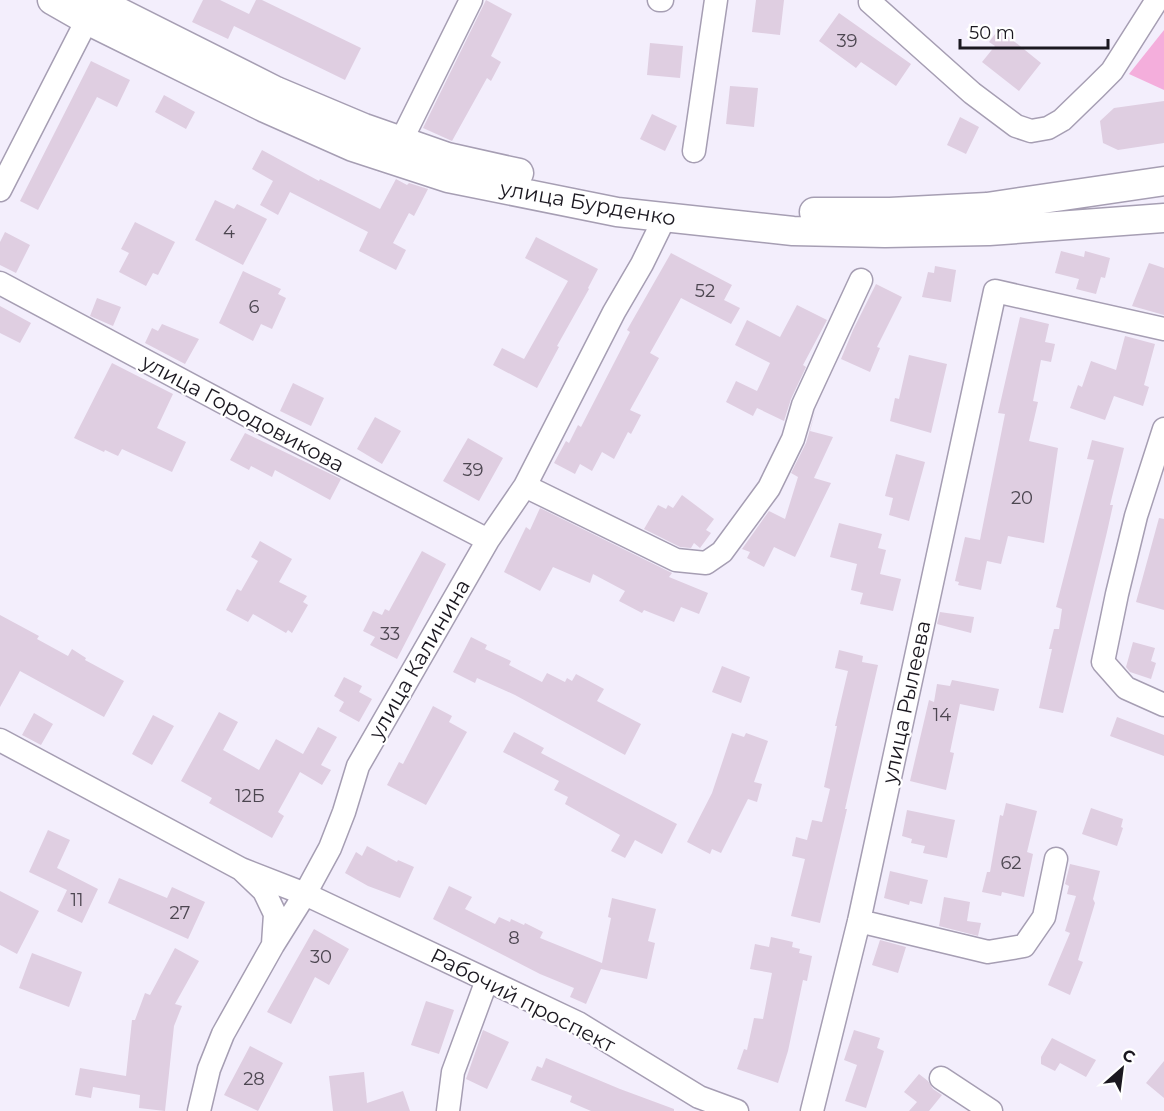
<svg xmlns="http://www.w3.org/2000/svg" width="1164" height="1111" font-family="Montserrat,sans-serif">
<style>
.green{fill:#f4aedc}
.building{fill:#dfcee1}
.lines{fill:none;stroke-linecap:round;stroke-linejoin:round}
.minor-casing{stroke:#a69eb3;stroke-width:25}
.major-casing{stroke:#a69eb3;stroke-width:31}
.minor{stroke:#fff;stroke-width:22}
.major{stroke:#fff;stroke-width:28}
.labels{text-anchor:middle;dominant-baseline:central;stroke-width:4.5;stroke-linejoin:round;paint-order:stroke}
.number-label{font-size:18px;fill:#4c4650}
.street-label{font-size:21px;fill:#1b1820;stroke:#fff}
</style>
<rect width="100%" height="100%" fill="#f3eefc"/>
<path class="green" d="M1164,30V90L1129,74Z"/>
<path class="building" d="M203,0H220L249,14L256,0H262L361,48L345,80L234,26L228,39L192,22Z
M486,0L512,14L491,56L501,62L491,81L487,78L452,141L423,128Z
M756,0H784L780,35L752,32Z
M839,13L911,64L896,86L861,62L856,68L819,41Z
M999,29L1041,63L1019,91L982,62L995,46L989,42Z
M650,43L683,46L680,78L647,75Z
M91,61L130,80L117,107L97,97L38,210L20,201Z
M730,86L758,88L754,127L726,124Z
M164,95L195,112L186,129L155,112Z
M1164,101V143L1118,150L1103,143L1100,121L1114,108Z
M652,114L677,126L665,151L640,139Z
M960,117L979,127L966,154L947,145Z
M262,150L319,181L320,179L380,209L396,179L407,185L409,183L428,189L414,216L409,213L393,243L406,250L396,270L359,251L368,232L290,192L278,215L260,205L273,181L252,169Z
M215,200L234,209L237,204L267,219L243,265L195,240Z
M135,222L175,242L158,275L153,273L146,286L119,272L129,253L121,249Z
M5,232L30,245L16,273L0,265V242Z
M536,237L598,269L588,288L589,289L557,346L559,347L537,388L493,365L502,348L524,359L568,281L525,258Z
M1061,251L1084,257L1085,251L1110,258L1105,278L1101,277L1096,294L1076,289L1079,279L1055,273Z
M671,253L732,285L724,300L740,308L731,324L681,298L650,353L659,358L630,410L641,415L631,434L628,432L614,459L602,452L592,471L580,464L575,474L554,463L566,441L569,443L578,425L581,427L630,332L627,330Z
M1149,263L1164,268V315L1132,306Z
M935,266L956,270L951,302L922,297L928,272L934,273Z
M243,271L281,289L278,294L286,298L272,329L261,324L253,341L219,323Z
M876,284L902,297L877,347L880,348L870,372L841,359L853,330Z
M97,298L121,307L113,326L90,316Z
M797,305L827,320L803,365L806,367L791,399L784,421L757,408L753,416L726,402L736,381L757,391L770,363L735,345L747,320L780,337Z
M0,306L31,323L20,343L0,333Z
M1020,317L1049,324L1045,342L1055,344L1051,362L1041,360L1033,401L1038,402L1029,441L1058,448L1044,543L1008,536L1001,564L987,561L981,590L958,585L959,582L955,581L965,537L980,540L1005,414L998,413Z
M162,324L199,339L185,364L145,343L152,328L158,331Z
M1125,336L1155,344L1144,385L1149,387L1143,406L1114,396L1105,420L1070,408L1078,385L1082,387L1091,361L1116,370Z
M909,355L947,364L931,433L890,421L895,398L899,399Z
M112,363L173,394L157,428L186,442L172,472L122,449L118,456L105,450L104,452L74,438Z
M293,383L324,398L311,426L280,411Z
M816,409L810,431L833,437L814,478L831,483L795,557L774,547L764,567L747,558L750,552L742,549L769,511L785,519L798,477L791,473L806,443Z
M375,417L401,431L382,464L357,449Z
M245,433L341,479L330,500L275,470L272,477L251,466L249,470L230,460Z
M468,438L503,458L479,501L443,481Z
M1092,440L1124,448L1110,505H1113L1107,532L1063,713L1039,708L1052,649H1049L1054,629H1059L1062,609L1056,607L1094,460L1087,459Z
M896,454L925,462L909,521L889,515L893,498L885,496Z
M682,495L714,519L706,530L711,533L700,548L694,543L691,548L680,547L644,529L658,505L666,509L668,505L673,508Z
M540,508L672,573L669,577L708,593L699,614L681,607L674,622L644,610L642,613L619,601L625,591L593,574L590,583L553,567L540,591L504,572L526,527L530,530Z
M1159,518L1164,519V610L1136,602Z
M839,523L882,534L878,548L886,550L880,574L901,579L893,611L860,604L863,593L851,590L857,564L830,557Z
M260,541L292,559L279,582L307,596L303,602L308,605L292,633L288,630L286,633L253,614L248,622L226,610L237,589L241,591L258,561L251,557Z
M422,551L446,564L397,659L370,645L375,637L363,631L373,611L382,615L385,609L389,611Z
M940,612L974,617L971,633L937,624Z
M0,615L39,636L37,639L68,656L72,649L86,658L85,660L124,681L104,717L20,671L0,707Z
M471,637L487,645L485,649L511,661L509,665L542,682L547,673L565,682L567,678L572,681L576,674L604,689L597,701L641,724L625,755L515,695L477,678L475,683L453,672Z
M1133,642L1155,648L1151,661L1156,663L1151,679L1130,672L1126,667Z
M839,650L863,656L862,662L878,665L845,809H847L820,923L791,916L805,859L792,856L796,837L807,840L812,820L822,822L830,789L824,787L837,726H835L848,671L835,668Z
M722,666L750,677L741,703L712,692Z
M344,677L362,686L359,692L372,699L359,722L339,711L344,702L334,696Z
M952,680L999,689L994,711L960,704L950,752L954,753L946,790L910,781L929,700L934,702L937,684L950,686Z
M433,706L452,716L449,722L467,732L426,805L387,785L399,762L403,764Z
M219,712L238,722L223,750L259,770L276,739L303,754L318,727L337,737L321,765L331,770L322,785L300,772L278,812L284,816L272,838L209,803L212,798L181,781Z
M34,713L53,724L41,745L22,735Z
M153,715L174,726L152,765L132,754Z
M1117,717L1164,735V756L1110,736Z
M514,732L544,748L541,753L677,824L662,854L635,840L625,858L611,851L620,835L565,804L568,797L554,790L559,781L503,752Z
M732,733L744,737L746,733L768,741L754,782L762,784L757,802L748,799L721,853L712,849L710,854L687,842L712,793Z
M1006,803L1037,811L1027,852L1033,854L1024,897L1002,892L1001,896L982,892L987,872H990L1000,815L1003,816Z
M1091,808L1123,819L1121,827L1123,828L1117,846L1082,834Z
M907,810L955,820L947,858L923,853L925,846L911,843L912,839L902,836Z
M48,830L70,840L57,868L98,889L82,923L57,911L67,890L29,872Z
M367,846L397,862L398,860L414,867L400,898L368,886L345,873L356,852L362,856Z
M1070,864L1100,871L1093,899L1095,903L1078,960L1083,962L1070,995L1048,985L1070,933L1065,931L1076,896L1067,894L1069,886L1065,884Z
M890,871L928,880L922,904L910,901L909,905L884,898Z
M119,878L167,898L172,887L205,902L188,939L108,903Z
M449,886L472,897L465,909L495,924L499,917L510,922L511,919L524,925L525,923L543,932L540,938L602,963L611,918L608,917L612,898L656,909L648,941L655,943L647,979L601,969L586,1004L570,997L574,988L540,974L433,919Z
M0,891L39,911L17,954L0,945Z
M944,897L970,902L967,921L981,923L978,936L939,926Z
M314,929L349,949L329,985L315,977L291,1024L267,1012Z
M771,937L793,942L792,947L800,949L799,953L812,956L807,981L803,980L788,1051L778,1083L737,1069L744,1049L747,1050L754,1018L763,1019L772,973L750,969L755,944L769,947Z
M880,940L906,947L898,973L872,965Z
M175,948L199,961L175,1004L182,1006L174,1026L165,1111L139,1108L140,1095L93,1087L91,1098L75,1095L80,1068L126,1076L132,1020H135L145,993L150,995Z
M32,953L82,972L69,1007L19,988Z
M426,1001L454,1010L439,1054L411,1045Z
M483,1030L509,1042L487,1089L466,1079Z
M854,1030L880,1038L877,1048L884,1051L866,1108L845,1101L857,1065L844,1060Z
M1052,1038L1096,1060L1086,1077L1060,1063L1055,1071L1041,1064V1057Z
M250,1046L283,1063L258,1111L224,1095Z
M546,1058L620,1089L674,1109V1111H591L570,1102L572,1096L531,1080L537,1066L542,1068Z
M1164,1061V1098L1146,1083Z
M364,1072L367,1103L403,1091L410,1111H333L329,1076Z
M919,1074L928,1081L933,1089L942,1095L929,1111H909L917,1102L904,1092Z"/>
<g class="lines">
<defs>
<path id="minor" d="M659,0H662
M870,2L972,93L1016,126L1031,131L1048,128L1062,120L1095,88L1112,71L1157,0
M401,141L471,0
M694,151L716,0
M0,190L87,20V6
M0,283L258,421L488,540
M1164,429L1136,516L1117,594L1103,662L1126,688L1164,705
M525,486L676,560L706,563L722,552L769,488L793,439L803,405L861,280
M0,740L241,869L264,891L275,914L273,944
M241,869L305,894L578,1023L699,1097L737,1111
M859,921L988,952L1024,946L1044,917L1056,859
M941,1078L991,1111
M199,1111L209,1069L223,1034L273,945L305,894L330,848L344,812L358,766L488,540L525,486L614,312L642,264L665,217
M448,1111L453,1072L487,980
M812,1111L859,921L995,291L1164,329"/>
<path id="major" d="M52,0L87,20L265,108L353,147L448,178L617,212L793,231L885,233L989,231L1164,218
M95,0L276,91L364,128L447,157L519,173
M814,212H890L987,207L1164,181"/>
</defs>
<use href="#minor" class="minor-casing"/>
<use href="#major" class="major-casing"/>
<use href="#minor" class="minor"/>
<use href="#major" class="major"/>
</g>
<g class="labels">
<g class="number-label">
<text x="847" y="41">39</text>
<text x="229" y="232">4</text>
<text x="705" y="291">52</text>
<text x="254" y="307">6</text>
<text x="473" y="470">39</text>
<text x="1022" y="498">20</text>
<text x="390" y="634">33</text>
<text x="942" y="715">14</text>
<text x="250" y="796">12Б</text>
<text x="1011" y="863">62</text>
<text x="77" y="900">11</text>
<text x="180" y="913">27</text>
<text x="514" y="938">8</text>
<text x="321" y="957">30</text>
<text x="254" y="1079">28</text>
</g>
<g class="street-label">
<text transform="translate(588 203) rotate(10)">улица Бурденко</text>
<text transform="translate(243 413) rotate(28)">улица Городовикова</text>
<text transform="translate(419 659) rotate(-60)">улица Калинина</text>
<text transform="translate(906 702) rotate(-78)">улица Рылеева</text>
<text transform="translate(523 1000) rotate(27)">Рабочий проспект</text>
</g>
</g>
<g transform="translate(1122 1069) rotate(28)" stroke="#ffffff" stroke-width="4.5" paint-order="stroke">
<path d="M0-4.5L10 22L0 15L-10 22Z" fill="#1b1820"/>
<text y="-9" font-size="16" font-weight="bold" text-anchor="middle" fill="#1b1820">С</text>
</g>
<path d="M960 39v9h148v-9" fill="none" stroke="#1b1820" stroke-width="3"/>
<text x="969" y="39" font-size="18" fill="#1b1820" stroke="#ffffff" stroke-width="4.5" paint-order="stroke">50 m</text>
</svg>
